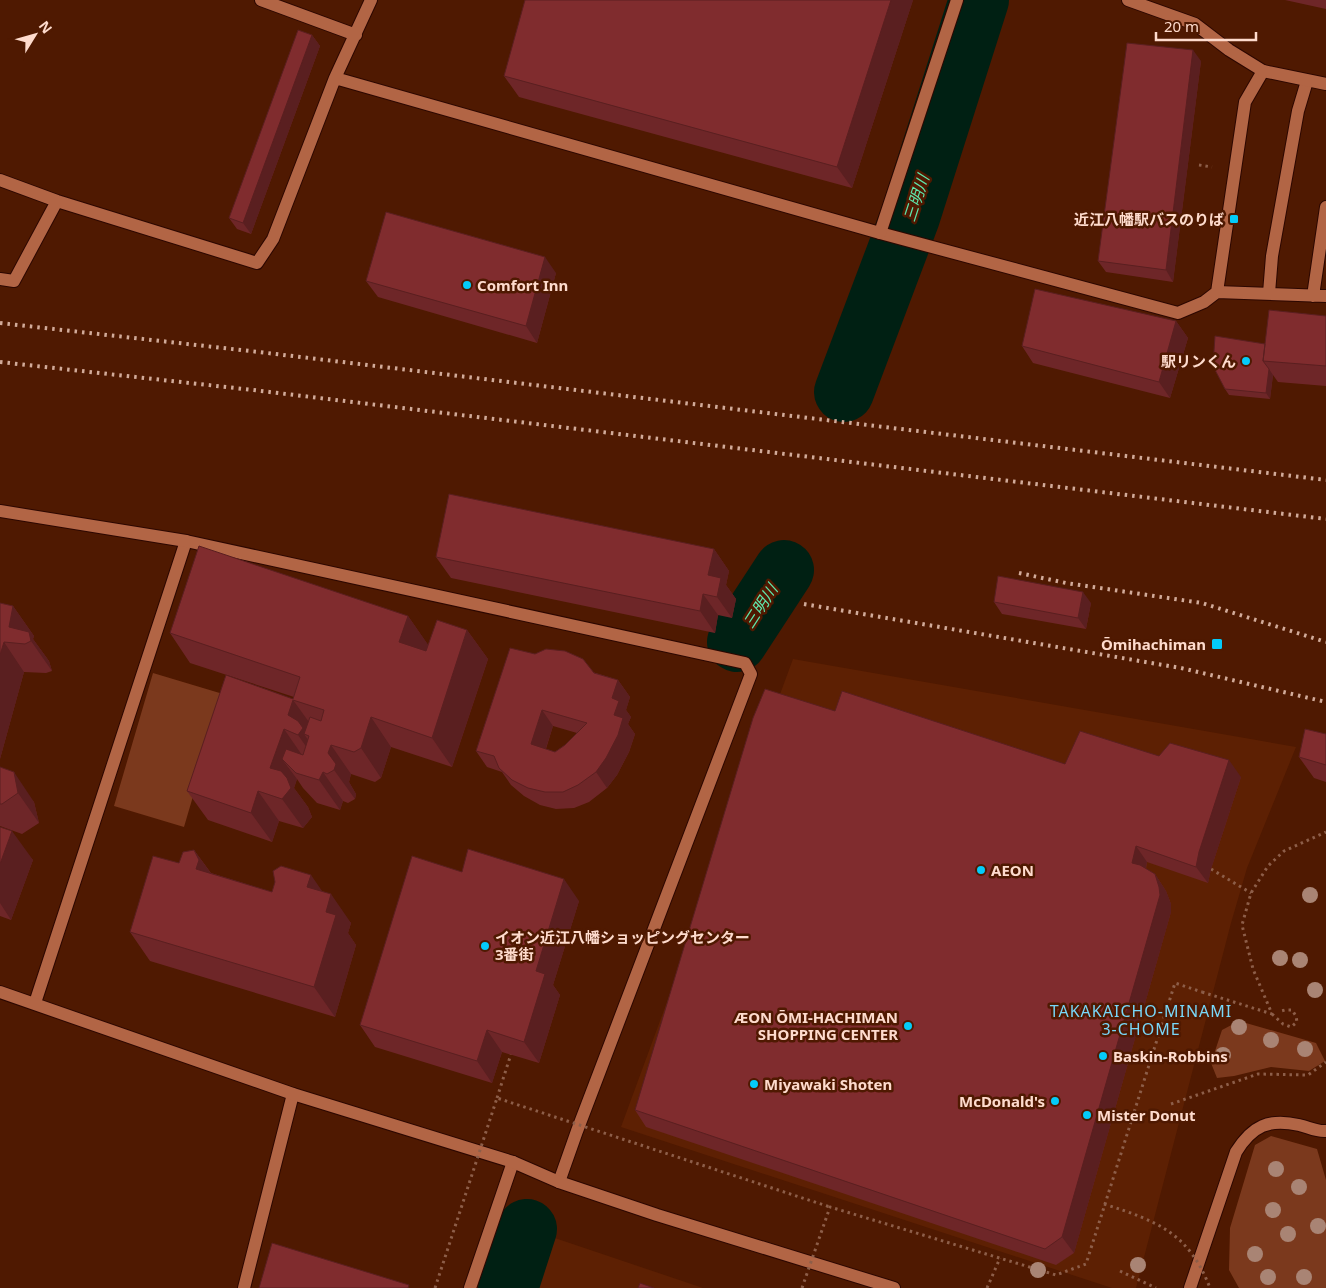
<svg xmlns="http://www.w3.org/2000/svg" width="1326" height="1288" font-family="'Noto Sans','Noto Sans JP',sans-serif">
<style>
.built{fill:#5d2003}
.green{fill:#7b391d}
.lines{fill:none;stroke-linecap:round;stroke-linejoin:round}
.river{stroke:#002013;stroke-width:60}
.lane-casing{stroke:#2c0700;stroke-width:14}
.street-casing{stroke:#2c0700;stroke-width:14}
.secondary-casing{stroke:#2c0700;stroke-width:14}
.path{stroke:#8d5e49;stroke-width:3;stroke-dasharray:2.5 4;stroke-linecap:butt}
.lane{stroke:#b26545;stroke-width:12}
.street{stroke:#b26545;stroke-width:12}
.secondary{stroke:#b26545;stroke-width:12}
.rail{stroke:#d2ab9a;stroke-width:4;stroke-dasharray:2.5 5;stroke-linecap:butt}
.path-bridge{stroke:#8d5e49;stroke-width:3;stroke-dasharray:2.5 4;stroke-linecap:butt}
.tree{fill:#a98474}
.wall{fill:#6e2628;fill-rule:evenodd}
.shaded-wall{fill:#5a1f20}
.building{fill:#802c2e;stroke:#5a1f20;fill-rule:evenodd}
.poi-dot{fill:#04cbf9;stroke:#4f1901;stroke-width:2}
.labels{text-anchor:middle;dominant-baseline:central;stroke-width:5;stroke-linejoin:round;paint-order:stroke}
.poi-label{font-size:15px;font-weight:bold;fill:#fedbcd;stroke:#4f1901;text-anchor:start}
.water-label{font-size:16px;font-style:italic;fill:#5ee7ad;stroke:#4f1901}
.neighbourhood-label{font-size:16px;letter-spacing:1px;fill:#79d7f8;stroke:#4f1901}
</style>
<rect width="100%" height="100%" fill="#4f1901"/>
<path class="built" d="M793,659L1296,747L1247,868L1231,923L1136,1288H1112L621,1127Z
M540,1233L703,1288H522Z"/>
<path class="green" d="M153,673L223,694L184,827L114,806Z
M1239,1021L1316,1043L1325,1061L1309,1071L1271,1067L1234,1076L1217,1078L1211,1063L1222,1030Z
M1271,1136L1317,1149L1326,1180V1288H1239L1229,1270L1230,1228L1255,1145Z"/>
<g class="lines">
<path class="river" d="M844,392L910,217L979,0
M737,642L784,570
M508,1288L527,1229"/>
<defs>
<path id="lane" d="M880,233L1178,313L1204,302L1217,292L1326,296
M1217,292L1245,102L1263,71
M1269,293L1272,256L1298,111L1307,81
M1313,296L1326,207
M35,1003L186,541
M244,1288L293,1094
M470,1288L513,1162
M1190,1288L1236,1152C1252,1126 1269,1118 1299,1125C1308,1127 1317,1132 1326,1131"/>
<path id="street" d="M261,0L356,35
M1128,0L1195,24L1229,50L1263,71L1326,84
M335,78L880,233L957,0
M0,180L57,201L257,263L273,239L335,78L371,0
M0,279L14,281L57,201
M0,511L186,541L745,663L751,674L577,1131L559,1182"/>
<path id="secondary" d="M0,992L293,1094L513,1162L559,1182L657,1215L894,1288"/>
</defs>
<use href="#lane" class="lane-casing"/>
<use href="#street" class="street-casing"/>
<use href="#secondary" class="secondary-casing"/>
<path class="path" d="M1199,165L1212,167
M1211,869L1251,893
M1202,992L1272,1014L1253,969L1242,925L1251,893L1268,866L1284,851L1326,832
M1272,1014L1283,1024L1291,1027L1297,1022L1296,1016L1292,1010H1285L1281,1011
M497,1098L511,1054
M1171,1104L1258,1074L1308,1075L1326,1062
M1120,1271L1156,1288
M987,1288L1000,1258"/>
<use href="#lane" class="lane"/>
<use href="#street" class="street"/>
<use href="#secondary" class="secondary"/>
<path class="rail" d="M0,323L259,352L1326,480
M0,362L253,390L1326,519
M1019,573L1066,583L1202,603L1326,642
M804,604L1181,668L1326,702"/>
<path class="path-bridge" d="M1104,1204C1157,1221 1189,1233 1210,1288
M435,1288L497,1098L830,1207
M802,1288L830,1207L1056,1275L1086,1264L1175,983L1202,992"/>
</g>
<g class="tree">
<circle cx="1310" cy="895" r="8"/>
<circle cx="1280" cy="958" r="8"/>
<circle cx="1300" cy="960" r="8"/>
<circle cx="1315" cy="990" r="8"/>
<circle cx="1239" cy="1027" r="8"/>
<circle cx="1271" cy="1040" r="8"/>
<circle cx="1305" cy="1049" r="8"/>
<circle cx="1223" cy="1055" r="8"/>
<circle cx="1276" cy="1169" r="8"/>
<circle cx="1299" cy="1187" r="8"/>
<circle cx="1273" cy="1210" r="8"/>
<circle cx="1318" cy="1226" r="8"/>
<circle cx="1288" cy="1234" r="8"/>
<circle cx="1255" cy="1254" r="8"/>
<circle cx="1138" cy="1265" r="8"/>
<circle cx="1038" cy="1270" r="8"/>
<circle cx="1268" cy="1277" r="8"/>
<circle cx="1304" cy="1277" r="8"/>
</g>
<path class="wall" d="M913,0L852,188L519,97L504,76Z
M1285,0H1326V9Z
M312,35L320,46L251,234L237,229L229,218Z
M1201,61L1173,282L1106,272L1098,261Z
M556,273L537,343L378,297L366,281Z
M1326,316V386L1278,382L1273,375L1270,399L1229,395L1225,389L1265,344Z
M1176,321L1188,338L1170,398L1033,363L1022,346Z
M714,549L729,571L726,585L736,599L732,618L718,615L715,633L451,578L436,557Z
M994,602L1091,603L1086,629L1002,614Z
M0,603L13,606L34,636L33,639L49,661L52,671L46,673L24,672L0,759Z
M408,616L428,645L467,630L488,659L452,767L391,747L381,778L375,782L351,774L349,782L356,794L355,799L348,803L343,801L340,810L317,803L303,788L297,779L294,788L308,807L312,817L303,828L279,821L272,842L208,820L187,791L293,699L294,697L190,663L170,633Z
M535,654L618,680L630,697L626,710L631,717L628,724L635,734L629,752L617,775L607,788L589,802L574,808L556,809L540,805L524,796L511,785L502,772L487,767L476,751ZM553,726L577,733L565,745L555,752L546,749Z
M835,711L1065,764L1241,777L1211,869L1208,883L1147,862L1146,869L1155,874L1166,891L1171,904V912L1074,1253L1056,1265L646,1127L635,1110Z
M1326,734V782L1314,778L1299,757Z
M0,767L34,802L39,823L22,834L0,826Z
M0,827L33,860L11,920L0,916Z
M194,850L211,873L272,892L322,891L351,923L348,933L356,945L335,1017L150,961L130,932L179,863Z
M462,872L579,901L553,985L560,995L539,1063L502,1052L492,1083L375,1047L360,1025Z"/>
<path class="shaded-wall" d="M891,0H913L852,188L837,167Z
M312,35L320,46L251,234L243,223Z
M1193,50L1201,61L1173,282L1166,270Z
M545,257L556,273L537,343L526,326Z
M1176,321L1188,338L1170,398L1159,382Z
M1269,369L1273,375L1270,399L1266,393Z
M714,549L729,571L726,585L736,599L732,618L717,597L708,575Z
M1083,592L1091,603L1086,629L1078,618Z
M703,594L718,615L715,633L700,611Z
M13,606L34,636L33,639L49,661L52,671L31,641L9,627Z
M408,616L429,646L420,672L399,642Z
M467,630L488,659L452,767L432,738Z
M4,642L24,672L0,759V655Z
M618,680L630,697L626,710L631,717L628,724L635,734L629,752L617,775L607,788L596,772L614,715L612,698Z
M293,700L314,729L309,736L304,734L322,760L319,765L298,735L288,715Z
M542,710L553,726L542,760L531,744Z
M371,717L391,747L381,778L361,748Z
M284,729L304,758L282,759L297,779L294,788L308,807L312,817L303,828L282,799L270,768Z
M331,745L351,774L349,782L356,794L355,799L334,770L328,753Z
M1229,760L1241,777L1211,869L1208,883L1196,867L1199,852Z
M14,772L34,802L39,823L18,793Z
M323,772L343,801L340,810L319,780Z
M258,791L279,821L272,842L251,813Z
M12,831L33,860L11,920L0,903V864Z
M1136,846L1147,862L1143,879L1132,863Z
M194,850L215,879L196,869Z
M1155,874L1166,891L1171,904V912L1074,1253L1062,1237Z
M311,875L329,901L331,894L351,923L348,933L356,945L335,1017L314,987L307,887Z
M564,879L579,901L553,985L560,995L539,1063L524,1042L536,971Z
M487,1030L502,1052L492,1083L477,1061Z"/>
<path class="building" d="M525,0H891L837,167L504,76Z
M298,30L312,35L243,223L229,218Z
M1127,43L1193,50L1166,270L1098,261Z
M386,212L545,257L526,326L366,281Z
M1035,289L1176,321L1159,382L1022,346Z
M1269,310L1326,316V366L1263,361Z
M1215,336L1265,344L1263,361L1269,369L1266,393L1225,389L1213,366Z
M449,494L714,549L708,575L721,578L717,597L703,594L700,611L436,557Z
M199,546L408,616L399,642L426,651L437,620L467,630L432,738L371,717L361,748L354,752L331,745L328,753L336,764L334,770L327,774L323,772L319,780L296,773L282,759L286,749L303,755L309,736L304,734L310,717L321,721L324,710L293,700L288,715L298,721L303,728L298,735L284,729L270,768L281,771L287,778L291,788L282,799L258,791L251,813L187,791L226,675L293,699L300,677L170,633Z
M998,576L1083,592L1078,618L994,602Z
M0,603L13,606L9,627L29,632L31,641L25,644L4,642L0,655Z
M510,648L535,654L546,649L565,651L583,659L594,673L618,680L612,698L619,701L614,715L623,718L618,735L606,758L596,772L578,785L563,792H545L528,788L512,780L499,768L494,756L476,751ZM542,710L587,723L565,745L555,752L531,744Z
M765,689L835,711L842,691L1065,764L1080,731L1159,756L1170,743L1229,760L1199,852L1196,867L1136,846L1132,863L1140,865L1155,874L1159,887L1160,895L1062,1237L1045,1249L635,1110L753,718Z
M1305,729L1326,734V765L1299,757Z
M0,767L14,772L18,793L2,804H0Z
M0,827L12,831L0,864Z
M468,849L564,879L536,971L545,974L524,1042L487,1030L477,1061L360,1025L412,856L462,872Z
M194,850L199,860L196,869L272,892L275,882L273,871L281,866L311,875L307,887L331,894L326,912L336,915L314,987L130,932L153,856L179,863L183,852Z
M272,1243L409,1285L408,1288H259Z
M640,1283L654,1288H638Z"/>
<g class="poi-dot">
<rect x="1229" y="214" width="10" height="10" rx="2.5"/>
<circle cx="467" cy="285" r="5"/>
<circle cx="1246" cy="361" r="5"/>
<rect x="1211" y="638" width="12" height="12" rx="2.5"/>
<circle cx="981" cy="870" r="5"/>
<circle cx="485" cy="946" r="5"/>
<circle cx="908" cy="1026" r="5"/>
<circle cx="1103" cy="1056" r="5"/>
<circle cx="754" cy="1084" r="5"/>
<circle cx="1055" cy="1101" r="5"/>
<circle cx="1087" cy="1115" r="5"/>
</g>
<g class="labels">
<g class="poi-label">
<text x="1224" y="219" text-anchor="end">近江八幡駅バスのりば</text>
<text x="477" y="285">Comfort Inn</text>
<text x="1236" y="361" text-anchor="end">駅リンくん</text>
<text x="1206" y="644" text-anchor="end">Ōmihachiman</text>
<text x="991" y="870">AEON</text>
<text x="495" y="937">イオン近江八幡ショッピングセンター<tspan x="495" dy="17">3番街</tspan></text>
<text x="898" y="1017" text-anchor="end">ÆON ŌMI-HACHIMAN<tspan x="898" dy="17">SHOPPING CENTER</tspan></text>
<text x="1113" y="1056">Baskin-Robbins</text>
<text x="764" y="1084">Miyawaki Shoten</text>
<text x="1045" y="1101" text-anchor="end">McDonald's</text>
<text x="1097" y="1115">Mister Donut</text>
</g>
<g class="water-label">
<text transform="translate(916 198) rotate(-72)">三明川</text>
<text transform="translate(760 606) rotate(-57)">三明川</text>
</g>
<g class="neighbourhood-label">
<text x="1141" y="1011">TAKAKAICHO-MINAMI<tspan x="1141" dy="18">3-CHOME</tspan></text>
</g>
</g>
<g transform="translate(35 35) rotate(53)" stroke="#4f1901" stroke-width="4" paint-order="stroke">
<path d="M0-4L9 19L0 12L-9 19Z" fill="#fedbcd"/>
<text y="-8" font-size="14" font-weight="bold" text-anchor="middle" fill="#fedbcd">N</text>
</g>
<path d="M1156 32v8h100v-8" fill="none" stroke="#fedbcd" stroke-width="2.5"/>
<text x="1164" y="32" font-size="15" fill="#fedbcd" stroke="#4f1901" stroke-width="4" paint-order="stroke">20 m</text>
</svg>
